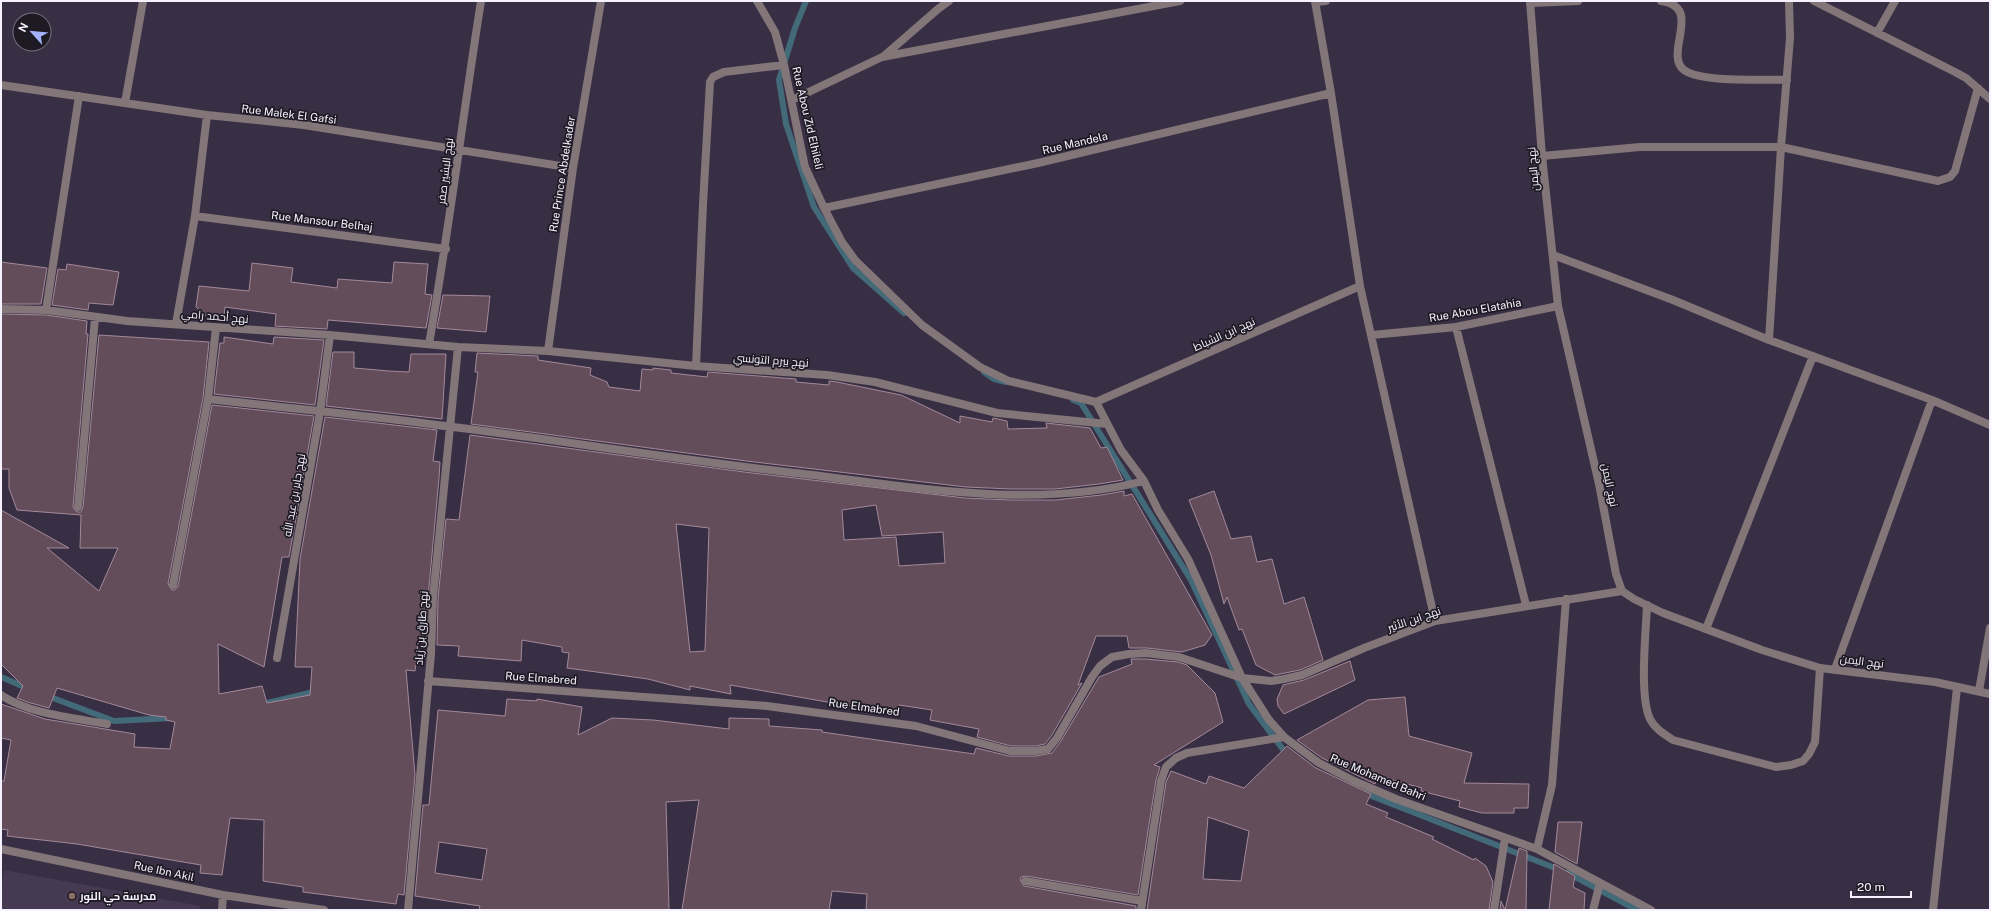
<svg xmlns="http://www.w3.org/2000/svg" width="1991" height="911" font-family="'Public Sans',Cairo,sans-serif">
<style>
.built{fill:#463a53}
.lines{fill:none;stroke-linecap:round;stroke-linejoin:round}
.stream{stroke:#426a79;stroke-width:6}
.building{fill:#634d5b;stroke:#a38999;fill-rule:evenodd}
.minor{stroke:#837679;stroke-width:8}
.tertiary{stroke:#837679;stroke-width:8}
.education-dot{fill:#8d6e63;stroke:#1e1a23;stroke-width:1.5}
.labels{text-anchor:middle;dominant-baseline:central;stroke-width:3.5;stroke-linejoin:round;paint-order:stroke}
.street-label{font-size:11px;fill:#f6f1fe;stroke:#1e1a23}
.poi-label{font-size:11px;font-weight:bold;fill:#f6f1fe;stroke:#1e1a23;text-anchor:start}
</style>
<rect width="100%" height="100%" fill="#382f44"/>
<path class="built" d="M4,870L200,906L199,910H1V886Z"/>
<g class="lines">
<path class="stream" d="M806,1L795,28L779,80L786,124L814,207L853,268L904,313
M984,372L994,379L1006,382
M1073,400L1081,403L1191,580L1249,704L1288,756
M409,661L431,654
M1,677L29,689
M45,695L114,721L173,718
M259,705L318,691
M1364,793L1560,870
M1568,873L1637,910"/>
</g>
<path class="building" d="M1,262L47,268L41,304H1Z
M394,262L428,264L425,294L432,295L426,328L328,320L327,329L275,326L276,314L225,307L224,317L204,315L196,307L199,286L249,291L252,263L293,268L291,282L337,288L338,279L392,283Z
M67,264L119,272L113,305L89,303L88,310L52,305L58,269L66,270Z
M443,295L490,296L486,332L437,328Z
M1,314L46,315L87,321L86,334H88L73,507L77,512H81L83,507L99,335L209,342L203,398L168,584L172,590H175L178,586L212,405L314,416L289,557H282L264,667L218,644L219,694L262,686L267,703L310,695L312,667H295L300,559L325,417L437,430L433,461L440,462L439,478L428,598L426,644L418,643L415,671L406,670L415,775L404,895L398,894L396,904L303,892V887L263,881L264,820L230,818L222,875L200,873L201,865L77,844L7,836L8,830L1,829V781H4L11,740L1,738V704L45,719L135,734L134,747L170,749L175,722L166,720V717L149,715L57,688L49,708L27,702L17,698L23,686L1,664V510L69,548H47L99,591L118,548H80L81,515L17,510L9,488V469H1Z
M224,337L273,344L274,337L324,340L315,405L214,394L220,343H224Z
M333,352H354V368L389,371L409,372L411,354H446L442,419L326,406Z
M477,353L538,356V360L591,368L590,375L607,382L609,387L640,391L642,369L653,370V368L671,370V373L707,377L708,372L796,379V382L829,385V381L837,382L901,395L960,423V416L992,422L993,418L1007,421L1008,429L1047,428L1046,423L1090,428L1101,448L1107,447L1123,480L1099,484L1055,489H1011L966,487L746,461L471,424L478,372H475Z
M470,435L744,472L965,498L1010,500H1056L1101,495L1124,491V496L1132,494L1212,635L1205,645L1182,652L1147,648H1129L1127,636H1096L1078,685L1082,683L1052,735L1045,744L1036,746H1011L977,737L979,729L930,720L932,710L899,705L896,714L730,685L731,694L690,686V690L648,679L567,668L569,653L562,652V647L522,640L521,661L458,656L459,646L437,645L438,598L446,519L459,520ZM876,505L882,536L943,532L945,563L899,566L896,537L844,540L842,510ZM676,524L709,528L705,651L690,652Z
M1214,491L1231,539L1251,536L1257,562L1272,559L1284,604L1304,597L1323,660L1300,670L1275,675L1256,665L1242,629L1239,630L1227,597L1224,604L1211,555L1189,500Z
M1131,659H1146L1178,662L1187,665L1215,693L1223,722L1154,765L1160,767L1156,780L1138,895L1026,876L1021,877L1020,880L1024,886L1136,906V910H866L867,894L832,891L829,910H682L699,800L666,802L669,910H479L480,906L415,896L423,805H429L438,710L505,716L507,699L537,701V699L582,707L578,735L612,718L653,720L729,729V718L769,719V726L822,730V732L974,754L976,748L1009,756H1036L1052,753L1061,741L1099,677L1132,664ZM439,842L487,849L482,880L435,873Z
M1350,661L1355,680L1284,714L1278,706L1277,699L1283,685L1304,680Z
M1405,697L1409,736L1472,753L1464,783L1529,784L1528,808H1514V813H1482L1459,807L1460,801L1421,791L1422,788L1378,776L1375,784L1322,758L1297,740L1368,700Z
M1287,746L1316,768L1371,794L1366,804L1388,813L1386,817L1434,837L1432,839L1474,860L1475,858L1486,866L1493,882L1489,910H1147L1166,782L1171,771L1206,784L1209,776L1244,788ZM1208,817L1249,831L1241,881L1203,879Z
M1558,822H1582L1577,864L1555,852Z
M1519,848L1527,851L1526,910H1500L1501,901L1505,910Z
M1554,864L1575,876L1573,887L1585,893L1584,910H1549Z"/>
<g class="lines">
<path class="minor" d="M757,1L775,32L784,65L805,167L824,208L842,242L855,260L922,325L980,367L1009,381L1096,402
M1315,1L1331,93L1360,286L1435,621
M1661,1C1704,6 1663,54 1684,70C1702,83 1763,79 1787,80
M1814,1L1955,72L1966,78L1990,99
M1315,2L1326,1
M1530,3L1578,1
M1877,33L1895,1
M884,56L938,9L949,1
M1,85L207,115L304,125L573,168
M792,100L882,57L1180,1
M125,103L143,1
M1542,156L1640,147H1781L1938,181L1950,177L1955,171L1978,88
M824,208L1038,163L1331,93
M195,216L446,249
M1553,255L1673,300L1769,340L1932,400L1990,425
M1,309L46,310L127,321L330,335L458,347L548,351L696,366L827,375L875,382L997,413L1107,424
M46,310L79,96
M176,324L195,216L207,115
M1456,327L1526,605
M1372,335L1456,327L1558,306
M1769,340L1781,147L1790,38L1789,1
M429,344C449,230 463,115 481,1
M548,351L573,168L601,1
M696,366L703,204L710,82L713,77L724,72L784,65
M208,399C290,408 372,416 453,427C564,441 675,459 787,472C903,485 1028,511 1144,481
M1096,402L1121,450L1144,481L1158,510L1188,559L1242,678L1269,720L1284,737L1319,763L1354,781L1396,799L1537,849L1651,910
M1096,402L1360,286
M78,507L95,318
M173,585L208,399L216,328
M1647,605C1646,632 1639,696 1650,719C1655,729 1664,734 1673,740L1776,767L1791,765L1803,761L1809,754L1815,742L1820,668
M1706,629L1813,356
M277,658L320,412L330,335
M1835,669L1932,400
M428,681L767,706L916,726L1010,751H1036L1048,749L1057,738L1092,677L1100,666L1112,657L1129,654L1146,653L1179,657L1242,678L1271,681L1284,679L1302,675L1364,648L1435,621L1622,591
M1979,691L1990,628
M1,695C29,714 74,718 107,724
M1,849L223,895L324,910
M1537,849L1552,785L1566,599
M1025,881L1142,901
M222,910L223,895
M408,910L431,654L433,598L458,347
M1141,910L1161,781L1166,767L1176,758L1187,753L1284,737
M1494,910L1505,838
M1593,910L1600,883
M1933,910L1957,688"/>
<path class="tertiary" d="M1530,1L1542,156L1558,306L1599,484L1616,574L1622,591L1634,599L1663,613L1762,650L1820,668L1935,682L1990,694"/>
</g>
<circle class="education-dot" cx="72" cy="896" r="4"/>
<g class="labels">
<g class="street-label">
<text transform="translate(289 114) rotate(7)">Rue Malek El Gafsi</text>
<text transform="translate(808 118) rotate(77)">Rue Abou Zid Elhileli</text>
<text transform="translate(1075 143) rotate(-13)">Rue Mandela</text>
<text transform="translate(1533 169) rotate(-95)">نهج اليمن</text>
<text transform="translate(445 171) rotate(-83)">نهج البشير صفر</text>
<text transform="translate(562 174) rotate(-81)">Rue Prince Abdelkader</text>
<text transform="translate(322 221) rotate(7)">Rue Mansour Belhaj</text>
<text transform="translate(1475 310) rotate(-10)">Rue Abou Elatahia</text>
<text transform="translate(215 316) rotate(5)">نهج أحمد رامي</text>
<text transform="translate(1224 334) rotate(-24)">نهج ابن الشباط</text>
<text transform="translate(771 360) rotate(4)">نهج بيرم التونسي</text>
<text transform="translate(1610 485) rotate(78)">نهج اليمن</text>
<text transform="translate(294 495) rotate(-80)">نهج جابر بن عبد الله</text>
<text transform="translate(1414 619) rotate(-19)">نهج ابن الأثير</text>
<text transform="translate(421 628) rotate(-86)">نهج طارق بن زياد</text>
<text transform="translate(1862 661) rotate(7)">نهج اليمن</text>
<text transform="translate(541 678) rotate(4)">Rue Elmabred</text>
<text transform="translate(864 707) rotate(8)">Rue Elmabred</text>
<text transform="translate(1378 777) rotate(23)">Rue Mohamed Bahri</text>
<text transform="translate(164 871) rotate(12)">Rue Ibn Akil</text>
</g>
<g class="poi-label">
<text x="80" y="896">مدرسة حي النور</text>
</g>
</g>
<rect width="1991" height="911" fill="none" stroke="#f6f1fe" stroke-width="4"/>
<g transform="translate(32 32) rotate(297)"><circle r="19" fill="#1e1a23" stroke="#74707b"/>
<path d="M0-3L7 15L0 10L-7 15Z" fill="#a3b2fd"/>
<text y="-6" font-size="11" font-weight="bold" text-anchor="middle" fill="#f6f1fe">N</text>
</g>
<path d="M1851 891v6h60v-6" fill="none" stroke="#f6f1fe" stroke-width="2"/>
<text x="1857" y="891" font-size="12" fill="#f6f1fe" stroke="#1e1a23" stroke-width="3" paint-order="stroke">20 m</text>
</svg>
